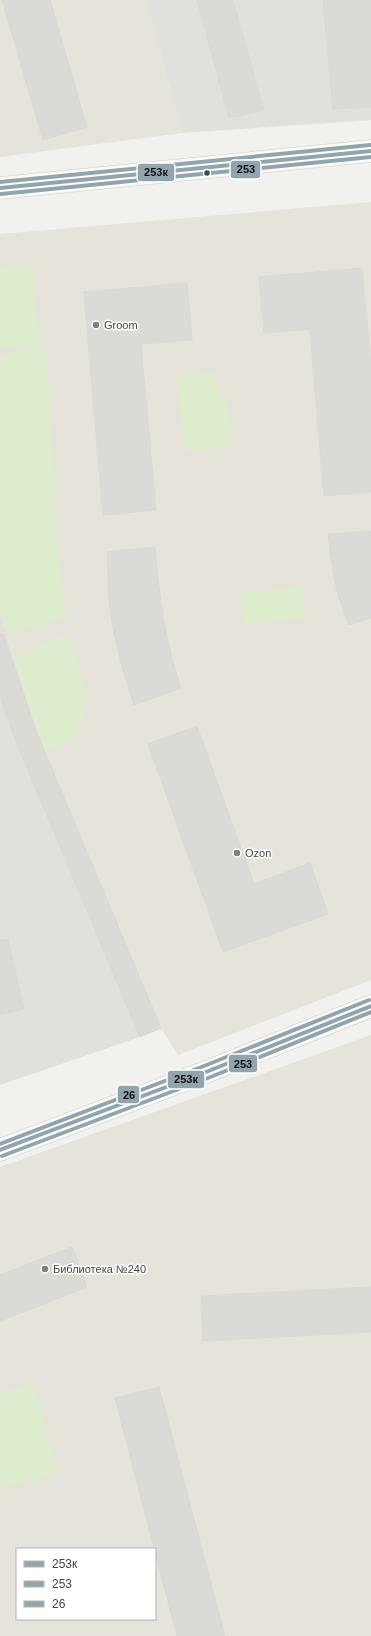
<svg xmlns="http://www.w3.org/2000/svg" width="371" height="1636" font-family="Helvetica,sans-serif">
<style>
.residential{fill:#e6e3db;fill-rule:evenodd}
.industrial{fill:#e2e0db}
.green{fill:#deecce}
.building{fill:#dcdad5;stroke:#dad8d3}
.lines{fill:none;stroke-linecap:round;stroke-linejoin:round}
.secondary-casing{stroke:#d1cec4;stroke-width:23}
.secondary{stroke:#f7f6f0;stroke-width:22}
.bus-1-casing{stroke:#fff;stroke-width:7}
.bus-2-casing{stroke:#fff;stroke-width:7}
.bus-3-casing{stroke:#fff;stroke-width:7}
.bus-1{stroke:#92a5af;stroke-width:4}
.bus-2{stroke:#92a5af;stroke-width:4}
.bus-3{stroke:#92a5af;stroke-width:4}
.bus-dot{fill:#494338;stroke:#fff;stroke-width:1.5}
.poi-dot{fill:#848077;stroke:#fff;stroke-width:1.5}
.labels{text-anchor:middle;dominant-baseline:central;stroke-width:3;stroke-linejoin:round;paint-order:stroke}
.poi-label{font-size:11px;fill:#494338;stroke:#fff;text-anchor:start}
.line-badge{stroke:#fff;stroke-width:1.5}
.pale-badge-label{font-size:11px;text-anchor:middle;font-weight:bold;fill:#111}
</style>
<rect width="100%" height="100%" fill="#f2f1ed"/>
<path class="residential" d="M0,0H146L182,133L0,157Z
M371,202V980L178,1055L161,1028L37,733L0,614V234Z
M371,1035V1636H0V1167ZM17,1549H155V1619H17Z"/>
<path class="industrial" d="M146,0H371V120L182,133Z
M0,614L37,733L161,1029L134,1039L0,1085Z"/>
<path class="green" d="M32,264L39,345L0,348V267Z
M46,347L59,564L66,617L7,634L0,614V357L27,349Z
M216,372L219,397H227L232,447L184,451L177,376Z
M302,587L305,618L243,624L240,592Z
M68,632L89,703L81,707L86,718L76,722L82,735L45,752L37,733L14,657Z
M33,1383L58,1472L0,1489V1393Z"/>
<path class="building" d="M2,0H50L87,127L43,140Z
M197,0H233L264,110L229,118Z
M323,0H371V107L333,109Z
M362,268L371,366V492L324,496L310,329L264,333L259,277Z
M187,283L192,340L141,344L156,510L103,515L84,292Z
M371,531V618L349,625L339,598L334,578L328,534Z
M155,547L158,579L163,618L173,663L181,688L134,705L121,663L113,628L109,602L107,552Z
M0,634H3L37,733L161,1028L140,1037L14,737L0,696Z
M197,726L254,884L310,863L328,914L223,952L148,744Z
M0,940H8L24,1009L0,1015Z
M72,1247L87,1287L0,1321V1275Z
M371,1287V1332L203,1341L201,1296Z
M159,1387L225,1636H177L115,1398Z"/>
<g class="lines">
<defs>
<path id="secondary" d="M0,188L371,151
M0,1150L206,1072L371,1006"/>
</defs>
<use href="#secondary" class="secondary-casing"/>
<use href="#secondary" class="secondary"/>
<defs>
<path id="bus-1" d="M0,188L371,151
M0,1150L206,1072L371,1006"/>
<path id="bus-2" d="M1,194L371,157
M2,1156L208,1078L371,1012"/>
<path id="bus-3" d="M0,182L370,145
M0,1144L204,1066L369,1000"/>
</defs>
<use href="#bus-1" class="bus-1-casing"/>
<use href="#bus-2" class="bus-2-casing"/>
<use href="#bus-3" class="bus-3-casing"/>
<use href="#bus-1" class="bus-1"/>
<use href="#bus-2" class="bus-2"/>
<use href="#bus-3" class="bus-3"/>
</g>
<circle class="bus-dot" cx="207" cy="173" r="3.5"/>
<g class="poi-dot">
<circle cx="96" cy="325" r="4"/>
<circle cx="237" cy="853" r="4"/>
<circle cx="45" cy="1269" r="4"/>
</g>
<g class="labels">
<g class="poi-label">
<text x="104" y="325">Groom</text>
<text x="245" y="853">Ozon</text>
<text x="53" y="1269">Библиотека №240</text>
</g>
</g>
<g class="line-badge">
<rect x="230" y="160" width="31" height="19" rx="4" fill="#92a5af"/>
<rect x="137" y="163" width="38" height="19" rx="4" fill="#92a5af"/>
<rect x="228" y="1054" width="30" height="19" rx="4" fill="#92a5af"/>
<rect x="167" y="1070" width="38" height="19" rx="4" fill="#92a5af"/>
<rect x="117" y="1085" width="23" height="19" rx="4" fill="#92a5af"/>
</g>
<g class="pale-badge-label">
<text x="246" y="173">253</text>
<text x="156" y="176">253к</text>
<text x="243" y="1068">253</text>
<text x="186" y="1083">253к</text>
<text x="129" y="1099">26</text>
</g>
<rect x="16" y="1548" width="140" height="72" fill="#ffffff" stroke="#b6b4af"/>
<rect x="24" y="1561" width="20" height="6" fill="#92a5af" stroke="#b6b4af"/>
<text x="52" y="1568" font-size="12" fill="#494338">253к</text>
<rect x="24" y="1581" width="20" height="6" fill="#92a5af" stroke="#b6b4af"/>
<text x="52" y="1588" font-size="12" fill="#494338">253</text>
<rect x="24" y="1601" width="20" height="6" fill="#92a5af" stroke="#b6b4af"/>
<text x="52" y="1608" font-size="12" fill="#494338">26</text>
</svg>
